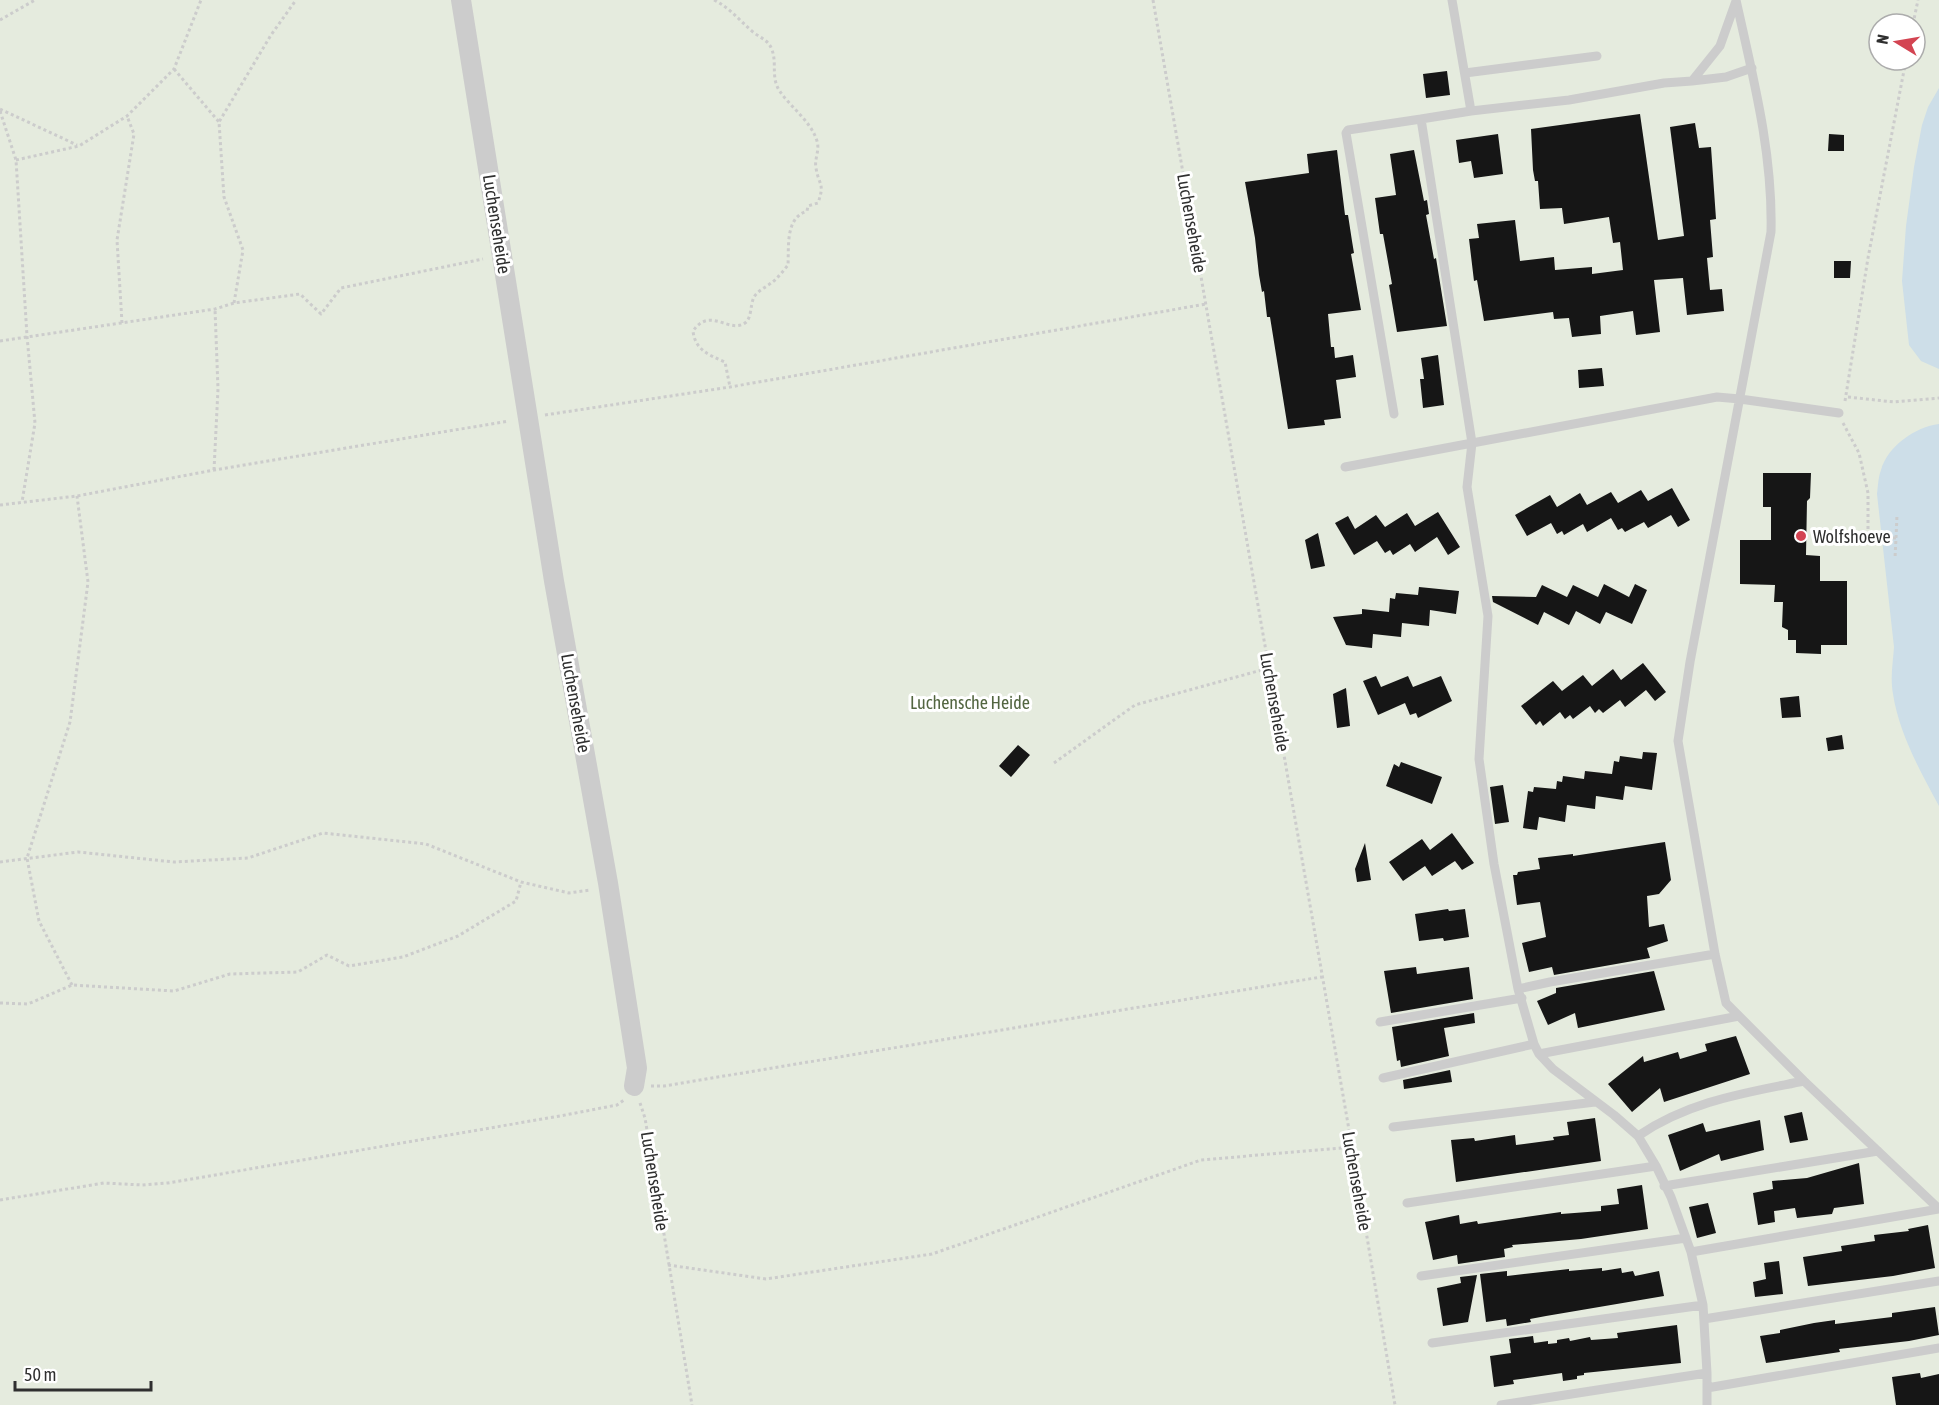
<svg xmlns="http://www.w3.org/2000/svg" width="1939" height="1405" font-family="'Asap Condensed',sans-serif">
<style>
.green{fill:#e5ebde;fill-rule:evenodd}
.water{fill:#cddee8}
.building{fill:#161616}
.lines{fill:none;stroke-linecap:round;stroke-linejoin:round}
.path{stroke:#ccc;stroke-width:3;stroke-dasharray:3 3;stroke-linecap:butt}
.lane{stroke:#ccc;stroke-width:9}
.street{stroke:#ccc;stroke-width:20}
.poi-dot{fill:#d34452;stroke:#fff;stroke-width:2}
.labels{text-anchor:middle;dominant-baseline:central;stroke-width:6;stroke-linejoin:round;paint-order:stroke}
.street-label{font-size:18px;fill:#2f2f2f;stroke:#fff}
.poi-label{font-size:18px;fill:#2f2f2f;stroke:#fff;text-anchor:start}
.park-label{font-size:18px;fill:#536641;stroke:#fff}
</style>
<rect width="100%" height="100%" fill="#fff"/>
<path class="green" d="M0,0H1939V1405H0ZM1879,24H1915V60H1879Z"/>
<path class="water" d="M1939,88V369L1921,361L1909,345L1902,281L1906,226L1914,167L1922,125L1928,107Z
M1939,424V806C1920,771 1899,733 1893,694C1890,677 1893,663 1894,647L1877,494C1878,487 1878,478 1881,470C1888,446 1915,427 1939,424Z"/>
<path class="building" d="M1447,71L1450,95L1426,98L1423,74Z
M1640,114L1658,240L1684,236L1670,127L1695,123L1699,148L1711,147L1716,219L1710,220L1713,257L1707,258L1710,290L1722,289L1724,311L1687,315L1683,278L1654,280L1660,332L1636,335L1633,311L1600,316L1601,334L1572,337L1569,318L1554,319L1553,312L1484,321L1477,280L1474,281L1469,239L1479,238L1477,224L1515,220L1520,261L1554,257L1555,270L1592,267V274L1623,270L1620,242L1613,243L1609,217L1564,224L1562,208L1540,209L1538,181H1535L1533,170L1531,129Z
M1498,134L1503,174L1474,178L1471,161L1459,163L1456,140Z
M1829,134L1844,135V151H1828Z
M1337,150L1345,215H1348L1352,241L1354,253L1351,254L1361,310L1328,314L1331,347H1334L1335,358L1353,355L1356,377L1336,380L1341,418L1324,420L1325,425L1288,429L1270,317H1267L1264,291L1262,292L1259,275L1255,238L1245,182L1309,173L1307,154Z
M1414,150L1424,201L1427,200L1429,214L1426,215L1434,259L1436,258L1447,326L1397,332L1389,285L1392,284L1383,234H1380L1375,198L1396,195L1390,154Z
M1834,261H1851L1850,278H1834Z
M1438,355L1444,405L1423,408L1420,379H1424L1421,358Z
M1602,368L1604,386L1579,388L1578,370Z
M1763,473H1811L1810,498L1807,501L1806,555L1820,556V581H1847V645H1821V654L1796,653V640H1788V630L1782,627L1783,602H1774L1775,585L1740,584V540H1771V507H1763Z
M1672,488L1690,520L1678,527L1671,515L1648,528L1644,522L1625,532L1622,528L1618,530L1611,518L1587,532L1583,524L1564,535L1562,531L1557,534L1551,523L1527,536L1515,515L1550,495L1557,507L1580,493L1587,505L1611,492L1618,503L1641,490L1648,501Z
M1438,512L1460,547L1448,555L1437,537L1415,552L1410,544L1393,555L1390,550L1385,553L1377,541L1354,555L1335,523L1348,516L1355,529L1376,515L1385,527L1407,513L1415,526Z
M1318,533L1325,566L1311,569L1305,540Z
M1604,584L1629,597L1635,584L1647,590L1632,624L1606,612L1600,624L1576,611L1569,625L1544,612L1538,625L1493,602L1492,596L1536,597L1542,585L1567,597L1573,585L1598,597Z
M1419,587L1459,591L1456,614L1430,610L1429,626L1402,623L1401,637L1373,634L1372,648L1346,645L1333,617L1362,614V609L1389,612L1390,598L1395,599L1396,593L1418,595Z
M1643,663L1666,692L1655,701L1646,690L1625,707L1620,700L1603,713L1599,709L1595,713L1590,706L1573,719L1570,715L1565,719L1560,712L1543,726L1540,721L1536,725L1521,706L1553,681L1562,691L1583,675L1592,686L1613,669L1621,680Z
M1376,676L1381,687L1408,676L1413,687L1441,676L1452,701L1418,718L1416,713L1410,715L1405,703L1378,715L1363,681Z
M1346,688L1350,726L1337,728L1333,694Z
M1799,696L1801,717L1782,718L1780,698Z
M1842,735L1844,749L1828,751L1826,738Z
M1018,745L1030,755L1011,777L999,766Z
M1643,752L1657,753L1652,790L1625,786L1623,800L1596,796L1595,809L1567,805L1565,822L1539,817L1537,830L1523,828L1528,791L1533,792L1534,787L1556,789L1557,781L1562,782L1563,776L1584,779L1585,771L1612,774L1614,761L1619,762L1620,756L1642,759Z
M1401,762L1442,777L1432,804L1386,786L1394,764L1399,767Z
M1503,785L1509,822L1495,824L1490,787Z
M1452,833L1474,863L1462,870L1455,861L1432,876L1425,866L1403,881L1389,862L1422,839L1430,850Z
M1665,842L1671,880L1659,894L1647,896L1649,927L1664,924L1668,941L1647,948L1650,958L1554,975L1552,967L1529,972L1522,943L1546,937L1540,902L1517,905L1513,875H1517L1518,872L1540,869L1538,858L1573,854V856Z
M1365,843L1371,880L1357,882L1355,869Z
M1448,909L1449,911L1465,909L1469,937L1444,941L1443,938L1419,941L1415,914Z
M1416,967L1417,974L1469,967L1473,999L1391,1013L1384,971Z
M1654,971L1665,1010L1578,1028L1575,1013L1548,1025L1537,1001L1556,993V988Z
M1474,1013L1475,1023L1444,1028L1449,1056L1401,1067L1400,1060L1397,1061L1392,1027Z
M1736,1036L1750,1074L1664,1102L1660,1088L1632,1112L1608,1084L1643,1056L1644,1062L1678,1052L1680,1059L1707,1051L1705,1044Z
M1450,1070L1452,1082L1404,1089L1403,1080Z
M1802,1112L1808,1140L1790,1143L1784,1116Z
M1595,1118L1601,1161L1456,1182L1451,1140L1474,1138L1475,1141L1515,1135L1516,1145L1554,1140L1553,1137L1569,1135L1567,1122Z
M1760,1120L1764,1150L1721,1161L1719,1154L1680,1171L1668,1135L1703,1123L1706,1132Z
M1859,1163L1864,1204L1834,1208L1832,1214L1797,1218L1795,1208L1774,1211L1775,1222L1758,1225L1753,1193L1773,1189L1772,1181L1807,1178Z
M1642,1185L1648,1229L1581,1239L1512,1245L1513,1247L1504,1249L1505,1257L1458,1264L1457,1255L1433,1260L1425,1222L1459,1215L1460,1224L1477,1221L1478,1224L1561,1212V1214L1601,1211V1206L1619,1204L1617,1189Z
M1708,1203L1716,1233L1697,1238L1689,1207Z
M1928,1225L1935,1268L1893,1276L1808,1286L1803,1257L1842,1251L1841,1246L1875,1241L1874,1235L1909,1231L1908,1229Z
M1779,1261L1783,1294L1755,1297L1753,1282L1766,1279L1764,1263Z
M1602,1268V1271L1621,1268L1622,1273L1633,1271L1635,1276L1659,1271L1664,1296L1546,1316L1530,1319L1531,1322L1507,1326L1506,1319L1486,1322L1480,1274L1507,1271V1276L1569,1269V1271Z
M1477,1275L1468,1322L1443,1326L1437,1288L1461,1283L1460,1277Z
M1935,1307L1939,1335L1909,1341L1839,1349L1840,1352L1766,1363L1760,1336L1780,1333V1330L1814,1323L1835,1320V1324L1892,1317V1313Z
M1677,1325L1681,1363L1584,1373V1375L1577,1376V1379L1563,1381L1562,1373L1513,1380L1514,1384L1494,1387L1490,1356L1511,1353L1509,1339L1533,1336L1534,1343L1548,1341V1344L1557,1343V1340L1569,1338L1570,1341L1590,1337L1591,1340L1618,1338L1617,1333Z
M1920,1373L1921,1378L1939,1374V1405H1896L1892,1377Z"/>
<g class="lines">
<path class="path" d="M714,0C730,8 739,20 753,32C760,38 769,40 772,50C777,63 771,77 779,90C790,107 811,121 817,141C820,151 814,159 816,168C819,186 825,183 818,203L808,206L807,211C785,218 789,247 788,265C784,270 780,275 776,279C769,286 759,289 754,297C750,305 752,318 745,323C729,334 710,306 693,331C695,350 709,355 725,362L730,387
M1153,0L1352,1147L1395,1405
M0,20L35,0
M1913,24L1918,0
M174,69L219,122
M0,109L77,145
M0,111L16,160L27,336L35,423L22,502
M16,160L79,146L127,116L174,69L201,0
M234,303L243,250L224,197L219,122L271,35L296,0
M122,323L117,240L134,134L127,116
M0,341L215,309L234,303L300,294L321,314L341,288L483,259
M1848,397L1894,402L1939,398
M1845,401L1868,258L1906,60
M545,415L730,387L1206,304
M1843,423L1859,453L1868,493V537L1896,538L1895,558
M214,470L218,389L215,309
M0,505L77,496L214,470L509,421
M1896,538L1897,515
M1054,763L1135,705L1269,668
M0,862L78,852L174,862L248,858L323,833L426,844L521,882L569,893L590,890
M72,985L39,921L27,858L70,722L88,582L77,496
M0,1003L28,1004L72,985L174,991L230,974L298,972L327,955L349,966L403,957L458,936L516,901L521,882
M651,1086H664L1321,977
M640,1103L645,1118L692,1405
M0,1200L104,1183L142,1185L168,1183L560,1116L617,1105L624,1100
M668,1265L766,1279L932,1254L1201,1160L1352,1147"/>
<path class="lane" d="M1452,0L1471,111L1421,119L1472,443L1467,487L1488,616L1479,759L1494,864L1518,989L1534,1044L1539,1054L1553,1069L1614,1115L1638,1136L1656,1166L1671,1197L1691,1252L1703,1305L1707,1373V1405
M1736,0C1753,77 1773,153 1771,232L1690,662L1678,741L1715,954L1726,1003L1804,1081L1939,1209
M1465,73L1597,56
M1692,81L1726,77L1752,68
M1471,111L1569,100L1664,83L1692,81L1720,46L1736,1
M1394,414L1346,133L1348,130L1421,119
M1345,467L1717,397L1740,399L1839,413
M1518,989L1550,982L1715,954
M1380,1022L1522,998
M1539,1054L1739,1016
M1383,1078L1534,1044
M1393,1127L1595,1102
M1638,1136C1689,1101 1745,1093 1804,1081
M1664,1186L1878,1151
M1407,1203L1656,1166
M1691,1252L1939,1209
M1421,1276L1686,1238
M1704,1319L1939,1281
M1432,1343L1703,1305
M1707,1388L1939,1348
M1501,1405L1707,1373"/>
<path class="street" d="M461,0L554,581L608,883L637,1068L634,1086"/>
</g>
<circle class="poi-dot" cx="1801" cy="536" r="6"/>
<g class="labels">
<g class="street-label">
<text transform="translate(1192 223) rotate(80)">Luchenseheide</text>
<text transform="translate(497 224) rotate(81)">Luchenseheide</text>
<text transform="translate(1275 702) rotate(80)">Luchenseheide</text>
<text transform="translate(576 703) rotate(80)">Luchenseheide</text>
<text transform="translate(655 1181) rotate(81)">Luchenseheide</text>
<text transform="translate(1357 1181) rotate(80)">Luchenseheide</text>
</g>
<g class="poi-label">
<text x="1813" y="536">Wolfshoeve</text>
</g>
<g class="park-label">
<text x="970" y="702">Luchensche Heide</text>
</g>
</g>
<g transform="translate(1897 42) rotate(281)"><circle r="28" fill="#ffffff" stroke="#acacac" stroke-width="1.5"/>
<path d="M0-4.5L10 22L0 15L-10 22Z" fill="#d34452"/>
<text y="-9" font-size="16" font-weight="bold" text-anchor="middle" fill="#2f2f2f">N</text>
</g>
<path d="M15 1381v9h136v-9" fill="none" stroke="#2f2f2f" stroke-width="3"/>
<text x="24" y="1381" font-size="18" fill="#2f2f2f" stroke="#ffffff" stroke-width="4.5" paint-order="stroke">50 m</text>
</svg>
